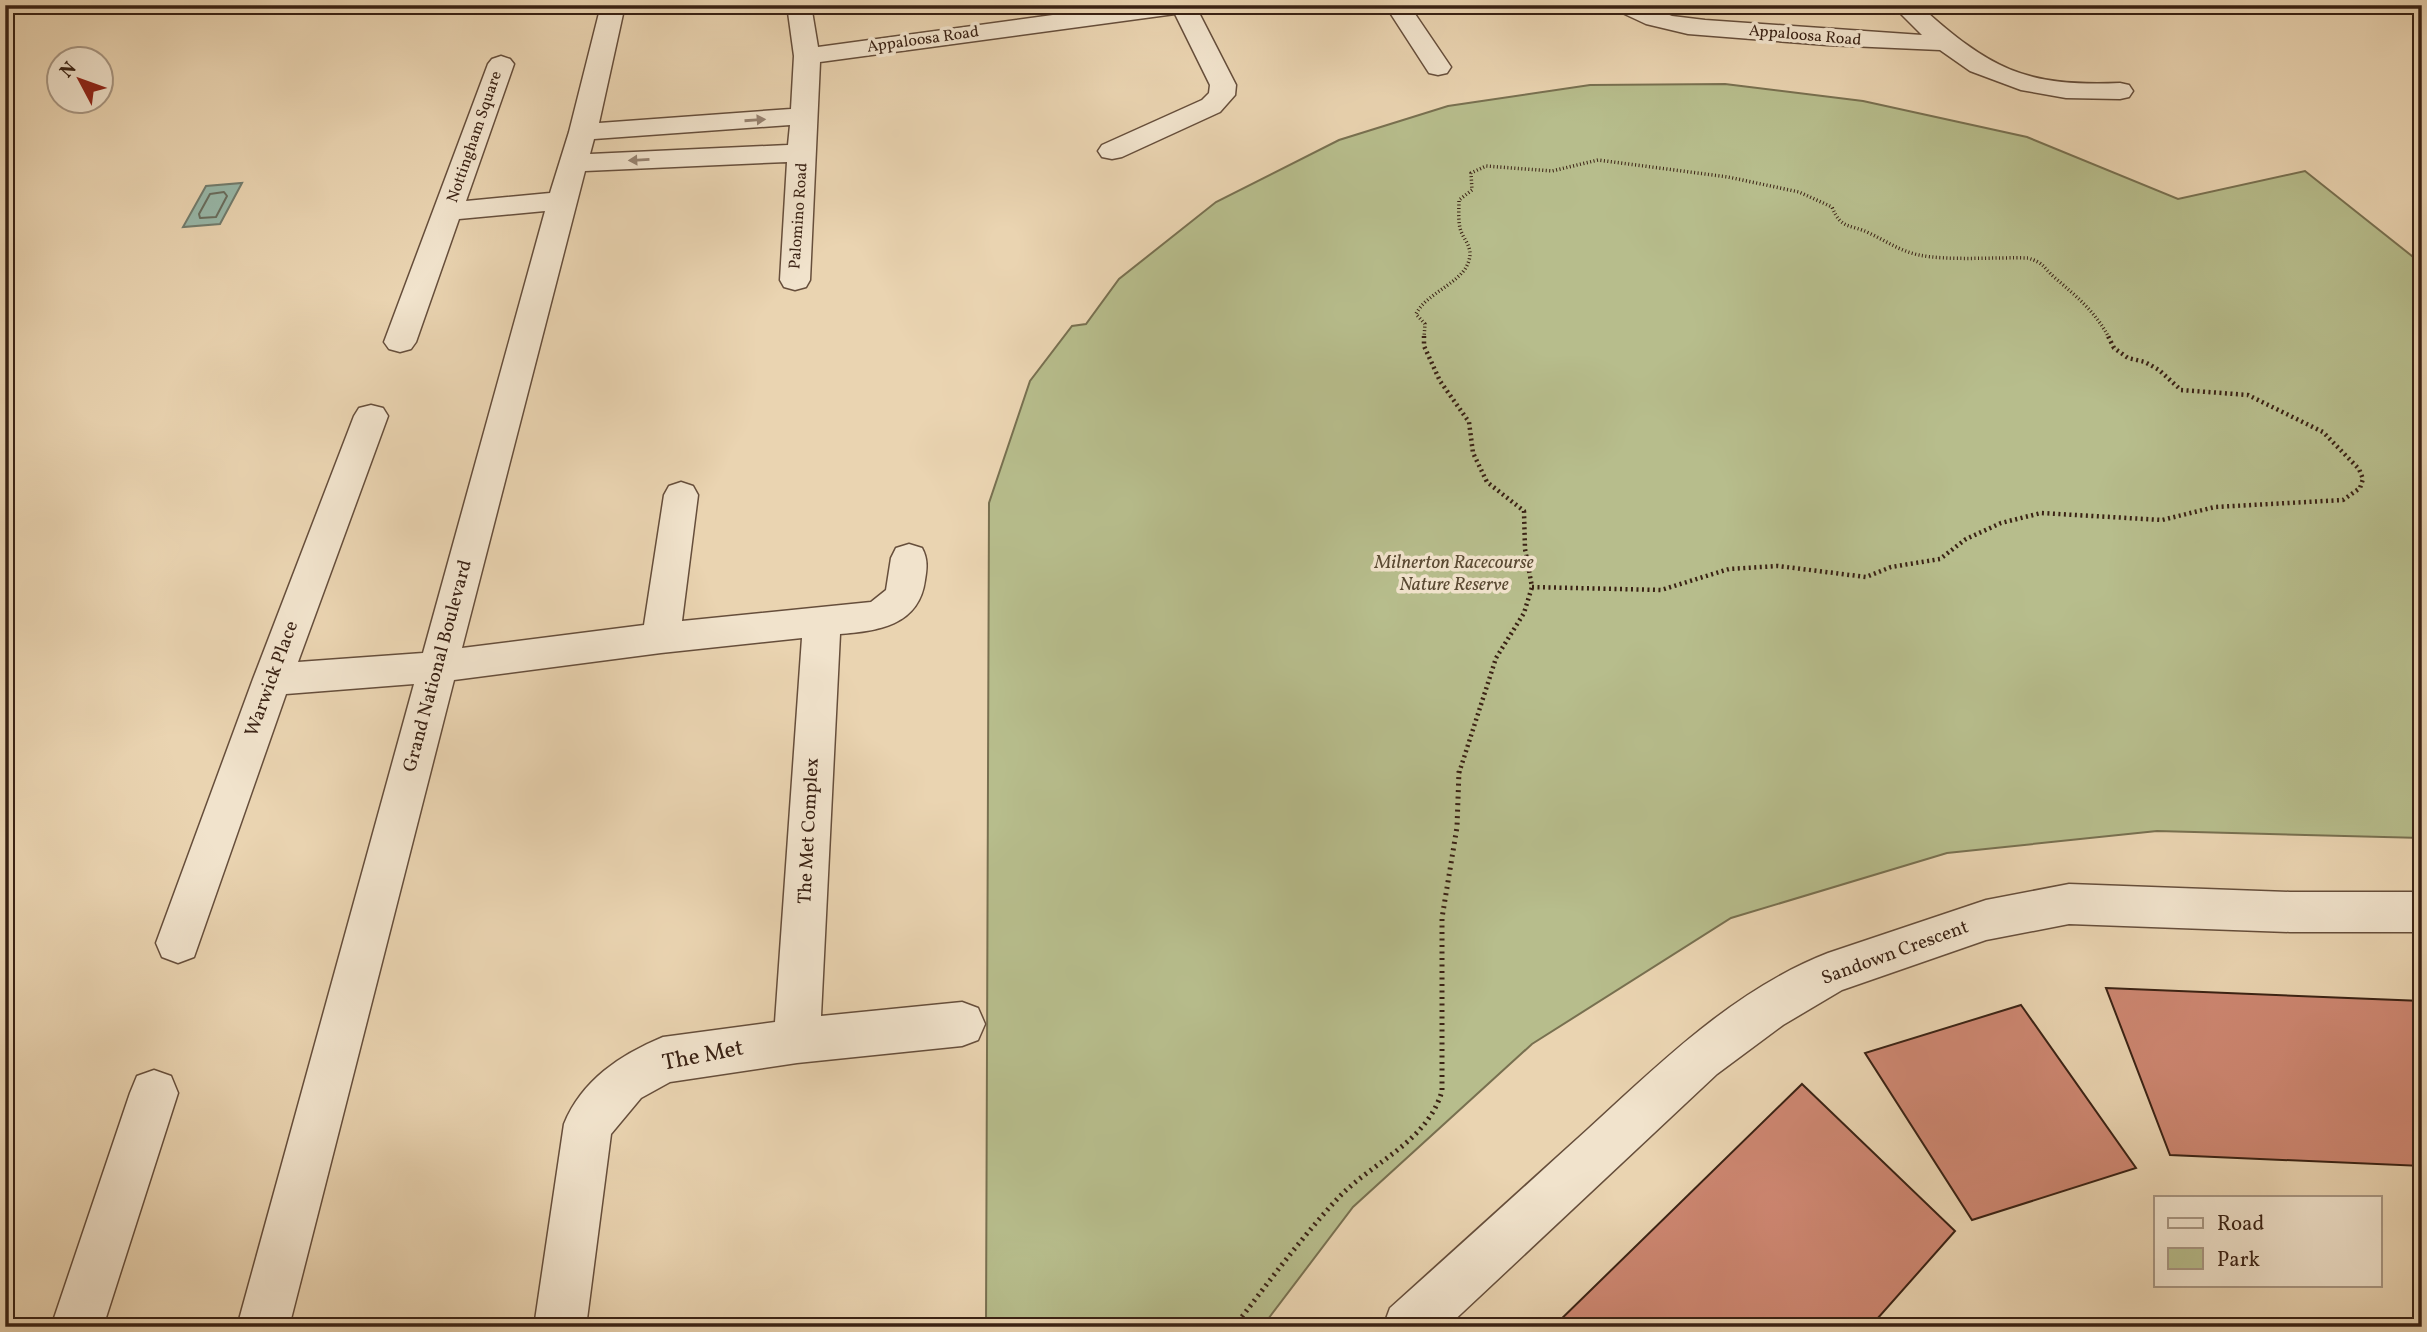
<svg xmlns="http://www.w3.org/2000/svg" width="2427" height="1332" font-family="Vollkorn,serif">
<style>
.green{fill:#b7bd8c;stroke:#787050;stroke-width:2}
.water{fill:#98b8a9;stroke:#727c6d;stroke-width:2}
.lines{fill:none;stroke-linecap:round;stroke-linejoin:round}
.shore{stroke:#696d5e;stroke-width:2}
.building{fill:#ce8772;stroke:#3a2214;stroke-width:2}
.minor-casing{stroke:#664e3b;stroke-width:3}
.path-far2{stroke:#3a2214;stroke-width:3.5;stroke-dasharray:1 2.5;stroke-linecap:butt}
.path-far1{stroke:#3a2214;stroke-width:4.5;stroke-dasharray:2 3.5;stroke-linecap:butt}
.path{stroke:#3a2214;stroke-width:5;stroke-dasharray:2 4.5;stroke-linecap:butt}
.minor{fill:#f1e3cc;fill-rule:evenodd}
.oneway{fill:#968270}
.labels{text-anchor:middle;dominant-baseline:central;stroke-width:7;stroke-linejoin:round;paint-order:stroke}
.far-street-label{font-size:16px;fill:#3a2214;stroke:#f1e3cc}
.park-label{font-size:19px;font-style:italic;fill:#594932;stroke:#f1e3cc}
.street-label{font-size:19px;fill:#3a2214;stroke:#f1e3cc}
.near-street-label{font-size:23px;fill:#3a2214;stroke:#f1e3cc}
</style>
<rect width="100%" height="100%" fill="#ead4b1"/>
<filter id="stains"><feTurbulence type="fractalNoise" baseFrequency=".00286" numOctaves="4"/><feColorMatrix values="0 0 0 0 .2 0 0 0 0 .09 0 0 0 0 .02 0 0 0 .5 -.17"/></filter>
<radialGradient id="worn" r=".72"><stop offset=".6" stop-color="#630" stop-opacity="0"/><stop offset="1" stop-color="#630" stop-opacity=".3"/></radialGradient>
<path class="green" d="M1725,84L1863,101L2027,137L2178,199L2305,171L2422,264V838L2157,831L1947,853L1731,918L1532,1044L1353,1207L1262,1327H986L989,503L1030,381L1072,326L1086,324L1119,279L1216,202L1339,140L1448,106L1590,85Z"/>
<path class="water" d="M242,183L220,224L183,227L206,186Z"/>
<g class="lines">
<path class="shore" d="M224,192L227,196L216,217L200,218L199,214L210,194Z"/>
</g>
<path class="building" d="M2106,988L2422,1001V1166L2170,1155Z
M2021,1005L2136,1168L1972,1220L1865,1053Z
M1802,1084L1955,1231L1870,1327H1553Z"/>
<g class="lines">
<defs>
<path id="minor" d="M601,5H625L599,123L791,109L794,56L787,5H811L818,47L1126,5H1195L1236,85L1235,95L1220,112L1122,157L1112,159L1102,157L1098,151L1102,145L1202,100L1209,93L1210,85L1175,14L820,62L810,280L806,287L795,290L784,287L780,280L787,162L585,171L462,648L644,625L664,495L669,486L681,482L693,486L698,495L682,621L871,602L886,590L891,558L896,548L909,544L922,548C928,559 927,568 925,580C919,626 877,631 840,634L821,1016L962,1002L978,1008L985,1024L978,1040L962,1046L797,1063L670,1082L641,1098L611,1134L586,1327H534L564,1124C582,1080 620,1055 663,1037L775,1022L802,638L661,653L454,680L289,1327H237L414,684L286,694L194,957L178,963L162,957L156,943L253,679L354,416L359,408L371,405L383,408L388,416L298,662L423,653L545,211L459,219L416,342L411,349L400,352L389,349L384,342L488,64L492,59L501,56L510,59L514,64L466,201L550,193L569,132ZM790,125L788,145L590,154L594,139Z
M1385,5H1409L1451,67L1447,73L1438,75L1429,73Z
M1613,5H1644L1672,16L1705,20L1922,35L1892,5H1919C1989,68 2023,87 2120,83L2129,85L2133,91L2129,97L2120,99L2066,98L2021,90L1970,71L1940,50L1827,45L1688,34L1646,24L1616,10Z
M2069,884L2290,892H2422V932H2290L2069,924L1986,940L1842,990L1783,1025L1717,1074L1447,1327H1383L1390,1308C1456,1249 1522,1189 1588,1129C1660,1063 1735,989 1828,953L1986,900Z
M154,1070L171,1076L178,1093L103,1327H51L130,1093L137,1076Z"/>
</defs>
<use href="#minor" class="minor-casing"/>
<path class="path-far2" d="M1424,338L1425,324L1416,314C1428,290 1469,282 1470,254C1470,244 1462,237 1460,228C1458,219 1459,209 1459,200L1472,190L1471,173L1486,166L1552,171L1598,160L1728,177L1799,192L1832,207C1841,230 1851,224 1869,233C1886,241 1900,251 1919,255C1947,261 1998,257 2028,258C2044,263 2043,267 2054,277C2076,296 2096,312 2109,338"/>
<path class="path-far1" d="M1424,336V346L1440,381L1469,422L1473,453L1487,482L1524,511L1525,549L1532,587
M1532,587L1661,590L1729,569L1778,566L1866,577L1891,567L1940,559L1966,539L2001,523L2041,513L2162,520L2215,507L2343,500L2360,488L2363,479L2359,469L2323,432L2248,395L2181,390L2159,370L2145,362L2128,358L2114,348L2108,336
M1459,773L1496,658L1524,613L1532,587"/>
<path class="path" d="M1234,1327C1268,1283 1301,1238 1339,1197C1374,1161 1427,1142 1442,1091V918L1457,827L1459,771"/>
<use href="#minor" class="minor"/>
</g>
<defs><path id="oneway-solid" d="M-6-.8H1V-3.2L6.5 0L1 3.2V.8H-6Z" transform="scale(1.75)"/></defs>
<g class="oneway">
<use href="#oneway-solid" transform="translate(755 120) rotate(-4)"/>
<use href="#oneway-solid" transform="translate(639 160) rotate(177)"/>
</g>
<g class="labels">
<g class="far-street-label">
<text transform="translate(1805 36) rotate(5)">Appaloosa Road</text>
<text transform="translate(923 40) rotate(-8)">Appaloosa Road</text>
<text transform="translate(475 137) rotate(-71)">Nottingham Square</text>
<text transform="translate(799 216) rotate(-86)">Palomino Road</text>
</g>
<g class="park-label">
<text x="1454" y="563">Milnerton Racecourse<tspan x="1454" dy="22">Nature Reserve</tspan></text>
</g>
<g class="street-label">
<text transform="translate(438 666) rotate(-75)">Grand National Boulevard</text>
<text transform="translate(272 679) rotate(-70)">Warwick Place</text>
<text transform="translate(809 831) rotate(-87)">The Met Complex</text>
<text transform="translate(1895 953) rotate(-20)">Sandown Crescent</text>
</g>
<g class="near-street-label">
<text transform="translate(703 1056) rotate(-11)">The Met</text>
</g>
</g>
<rect width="2427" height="1332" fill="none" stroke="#ead4b1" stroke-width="28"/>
<rect x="7" y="7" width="2413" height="1318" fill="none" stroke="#3a2214" stroke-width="3.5"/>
<rect x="14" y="14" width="2399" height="1304" fill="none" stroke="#3a2214" stroke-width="2"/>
<rect x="2154" y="1196" width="228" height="91" fill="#f1e3cc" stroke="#a89682" stroke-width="2"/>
<rect x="2168" y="1218" width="35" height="10" fill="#f1e3cc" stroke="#a89682" stroke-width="2"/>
<text x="2217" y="1230" font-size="21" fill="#3a2214">Road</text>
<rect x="2168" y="1248" width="35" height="21" fill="#b7bd8c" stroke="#a89682" stroke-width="2"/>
<text x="2217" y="1266" font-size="21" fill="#3a2214">Park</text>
<g transform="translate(80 80) rotate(311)"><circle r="33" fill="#f1e3cc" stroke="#a89682" stroke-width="2"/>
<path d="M0-5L12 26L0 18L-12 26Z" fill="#8f2418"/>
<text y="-10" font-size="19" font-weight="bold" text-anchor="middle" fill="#3a2214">N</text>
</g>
<rect width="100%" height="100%" filter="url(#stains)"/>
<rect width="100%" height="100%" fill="url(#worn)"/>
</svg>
